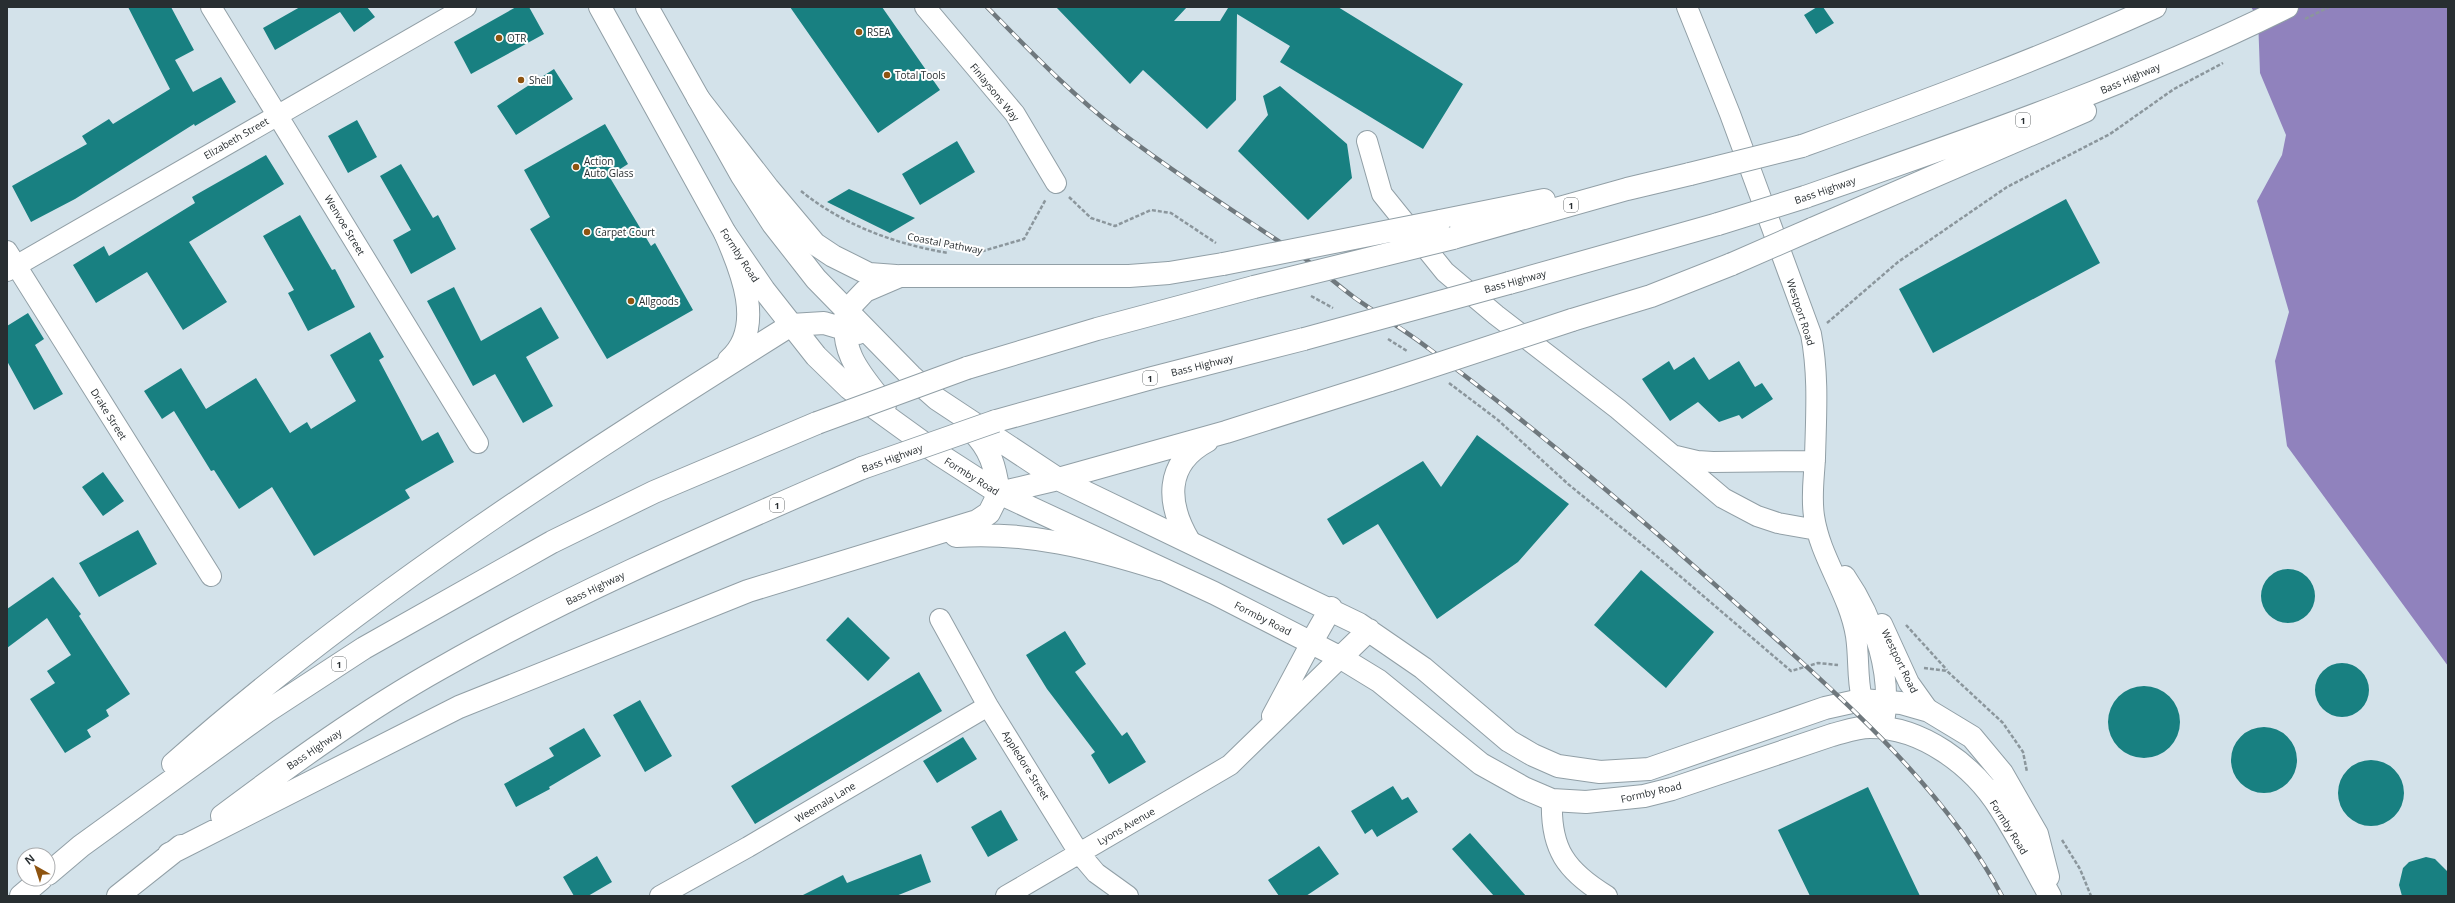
<svg xmlns="http://www.w3.org/2000/svg" width="2455" height="903" font-family="'Open Sans',sans-serif">
<style>
.water{fill:#9082bd}
.building{fill:#188081}
.lines{fill:none;stroke-linecap:round;stroke-linejoin:round}
.minor-casing{stroke:#919fa6;stroke-width:22}
.major-casing{stroke:#919fa6;stroke-width:24}
.highway-casing{stroke:#919fa6;stroke-width:24}
.path{stroke:#8b969c;stroke-width:2.5;stroke-dasharray:4 2;stroke-linecap:butt}
.minor{stroke:#fff;stroke-width:20}
.major{stroke:#fff;stroke-width:22}
.highway{stroke:#fff;stroke-width:22}
.rail-casing{stroke:#6f787d;stroke-width:4.5}
.rail{stroke:#fff;stroke-width:3;stroke-dasharray:9;stroke-linecap:butt}
.highway-bridge-casing{stroke:#919fa6;stroke-width:24;stroke-linecap:butt}
.highway-bridge{stroke:#fff;stroke-width:22}
.poi-dot{fill:#8e5410;stroke:#fff;stroke-width:1.5}
.labels{text-anchor:middle;dominant-baseline:central;stroke-width:4;stroke-linejoin:round;paint-order:stroke}
.shield{fill:#fff;stroke:#686d6f;stroke-width:1}
.shield-label{font-size:9px;font-weight:bold;fill:#282e31}
.poi-label{font-size:10px;fill:#282e31;stroke:#fff;text-anchor:start}
.street-label{font-size:10px;fill:#282e31;stroke:#fff}
</style>
<rect width="100%" height="100%" fill="#d3e2ea"/>
<path class="water" d="M2251,7H2448V666L2287,446L2275,361L2289,312L2257,201L2282,155L2286,135L2260,73L2258,18Z"/>
<path class="building" d="M128,7H171L194,50L175,60L193,92L221,77L236,102L195,126L194,124L75,199L31,222L12,186L87,144L82,136L109,119L113,124L170,89Z
M300,7H367L375,17L354,32L340,12L275,50L263,28Z
M516,7H529L544,34L471,74L454,42Z
M790,7H882L940,90L878,133Z
M1056,7H1187L1174,21H1220L1228,8L1227,7H1338L1463,84L1423,149L1280,62L1290,46L1237,14L1236,100L1207,129L1143,70L1130,84Z
M1817,7H1823L1834,23L1816,34L1804,15Z
M554,69L573,99L516,135L497,106Z
M1280,86L1347,144L1352,178L1308,220L1238,151L1268,115L1263,96Z
M357,120L377,157L348,173L328,136Z
M605,124L628,164L609,176L651,246L655,243L693,310L607,359L530,229L550,217L524,170Z
M957,141L975,172L920,205L902,174Z
M266,155L284,184L189,242L227,302L183,330L147,272L96,303L73,265L104,246L109,256L195,203L192,197Z
M401,164L433,218L438,215L456,249L411,274L393,240L411,230L380,176Z
M849,189L906,214L915,218L890,233L827,202Z
M2066,199L2100,263L1933,353L1899,289Z
M300,215L332,270L335,269L355,307L308,331L288,293L294,290L263,236Z
M454,287L481,341L541,307L559,338L526,357L553,406L523,423L495,374L473,386L427,301Z
M28,313L44,339L35,345L63,394L34,410L7,361V326Z
M370,332L384,357L379,360L422,441L438,432L454,462L405,490L410,498L314,556L272,487L239,509L214,470L211,471L174,411L162,419L144,391L181,368L206,409L256,378L290,433L307,422L311,429L356,401L330,355Z
M1694,357L1709,380L1739,361L1755,387L1762,383L1773,399L1742,419L1739,415L1719,422L1698,402L1670,421L1642,379L1669,361L1674,370Z
M1477,435L1569,504L1518,562L1437,619L1378,524L1343,545L1327,519L1423,461L1441,487Z
M103,472L124,501L103,516L82,487Z
M138,530L157,564L99,597L79,563Z
M2261 596a27 27 0 1 1 54 0a27 27 0 1 1-54 0Z
M1641,570L1714,632L1666,688L1594,625Z
M53,577L81,614L79,616L130,694L106,710L109,716L87,730L91,737L65,753L30,699L55,683L47,671L71,655L47,618L7,648V609Z
M848,617L890,658L868,681L826,640Z
M1065,631L1086,664L1075,672L1122,736L1127,732L1146,762L1109,784L1091,755L1095,752L1047,689L1026,655Z
M2315 690a27 27 0 1 1 54 0a27 27 0 1 1-54 0Z
M919,672L942,711L755,824L731,786Z
M2108 722a36 36 0 1 1 72 0a36 36 0 1 1-72 0Z
M640,700L672,756L645,772L613,715Z
M2231 760a33 33 0 1 1 66 0a33 33 0 1 1-66 0Z
M584,728L601,756L549,787L550,789L516,807L504,784L554,756L549,748Z
M963,737L977,759L937,783L923,761Z
M2338 793a33 33 0 1 1 66 0a33 33 0 1 1-66 0Z
M1393,786L1402,800L1408,797L1418,812L1377,837L1372,829L1365,834L1351,811Z
M1868,787L1920,896H1810L1778,830Z
M1001,810L1018,840L988,857L971,827Z
M1470,833L1526,896H1494L1452,849Z
M1319,846L1339,874L1306,896H1279L1268,880Z
M921,854L931,882L896,896H801L843,875L847,883Z
M597,856L612,882L588,896H574L563,877Z
M2426,857L2435,859L2447,871L2448,896H2402L2399,885L2403,868L2409,862Z"/>
<g class="lines">
<defs>
<path id="minor" d="M211,7L478,443
M925,7L1015,114L1056,183
M1687,7L1730,114L1811,334C1819,376 1816,416 1815,458C1814,478 1811,496 1814,516C1820,558 1849,593 1856,636C1861,671 1853,698 1877,728
M1367,141L1382,194L1445,272L1496,315L1618,409L1723,498L1757,516L1778,523L1817,530
M7,251L211,576
M7,271L466,7
M1676,456L1697,461L1713,462L1815,461
M1845,576C1874,618 1894,676 1883,728
M940,619L988,706L1079,853L1096,873L1128,896
M1882,624L1909,683L1929,711
M1272,716L1311,643
M1552,800C1550,849 1566,871 1607,896
M660,896L748,847L988,706
M1006,896L1230,765L1340,658"/>
<path id="major" d="M600,7L725,233L764,290L816,356L849,388L875,408L940,455L999,493L1214,593L1343,659L1379,681L1481,764L1524,788L1552,800L1586,802L1644,796L1672,789L1832,735C1844,732 1857,727 1870,727C1922,727 1973,765 2000,808C2018,836 2034,867 2050,896
M647,7L742,176L773,224L816,279L911,376L937,399L1058,479L1359,624L1423,668L1509,741L1533,755L1558,766L1600,772L1649,769L1825,708L1861,700L1901,703L1929,711L1972,737L2002,773L2037,834L2048,877
M846,311C840,354 860,373 885,405
M791,325L824,323L858,333
M971,430C991,449 995,467 999,493
M999,493L1058,479
M1311,643L1331,608
M1340,658L1369,630"/>
<path id="highway" d="M698,98L768,188L815,244L833,256L869,274L896,276
M1802,146C1921,103 2040,59 2155,7
M1805,197C1968,140 2132,84 2287,7
M1440,221L1544,200
M1812,229L2085,111
M725,233C741,269 766,328 729,360
M1453,238L1627,189L1690,174
M1509,283L1718,224
M846,311L865,291L900,276H1129L1169,273L1223,264
M1572,320L1651,296L1732,264
M967,368L1097,329L1254,287
M996,421L1152,378L1304,339
M1058,479L1226,432L1390,380
M956,536C1027,531 1093,548 1160,569
M1189,541C1167,504 1164,464 1207,441
M173,764C362,596 577,460 791,325
M222,816C293,763 364,711 441,668C576,591 720,530 862,468
M169,854L459,707L748,591L977,521L989,513L999,493
M48,874L81,846L266,712L364,648L552,542L654,492L817,423
M21,896L41,879
M118,896L181,846"/>
</defs>
<use href="#minor" class="minor-casing"/>
<use href="#major" class="major-casing"/>
<use href="#highway" class="highway-casing"/>
<path class="path" d="M2305,19L2329,7
M801,191C843,225 895,244 948,253
M1069,197L1091,218L1115,226L1151,210L1171,213L1216,243
M976,253L1024,239L1046,199
M1311,296L1333,308
M1827,323L1898,262L2007,187L2110,134L2174,89L2223,63
M1388,339L1407,351
M1449,383L1498,420L1568,484L1653,553L1791,671L1818,663L1838,665
M1906,625L1947,670
M1924,668L1947,671L2003,723L2023,752L2027,772
M2062,840L2080,869L2091,896"/>
<use href="#minor" class="minor"/>
<use href="#major" class="major"/>
<use href="#highway" class="highway"/>
<defs>
<path id="rail" d="M987,7C1030,51 1073,96 1122,133C1180,177 1241,216 1301,256C1320,269 1337,285 1355,298C1379,315 1405,330 1428,348C1543,433 1652,528 1758,623C1846,701 1947,792 2002,896"/>
</defs>
<use href="#rail" class="rail-casing"/>
<use href="#rail" class="rail"/>
<defs>
<path id="highway-bridge" d="M1690,174L1802,146
M1718,224L1805,197
M1223,264L1440,221
M1732,264L1812,229
M1254,287L1453,238
M1304,339L1509,283
M1390,380L1572,320
M817,423L967,368
M862,468L996,421"/>
</defs>
<use href="#highway-bridge" class="highway-bridge-casing"/>
<use href="#highway-bridge" class="highway-bridge"/>
</g>
<g class="poi-dot">
<circle cx="859" cy="32" r="4"/>
<circle cx="499" cy="38" r="4"/>
<circle cx="887" cy="75" r="4"/>
<circle cx="521" cy="80" r="4"/>
<circle cx="576" cy="167" r="4"/>
<circle cx="587" cy="232" r="4"/>
<circle cx="631" cy="301" r="4"/>
</g>
<g class="labels">
<g class="shield">
<rect x="2016" y="113" width="14" height="14" rx="3"/>
<rect x="1564" y="198" width="14" height="14" rx="3"/>
<rect x="1143" y="371" width="14" height="14" rx="3"/>
<rect x="770" y="498" width="14" height="14" rx="3"/>
<rect x="332" y="657" width="14" height="14" rx="3"/>
</g>
<g class="shield-label">
<text x="2023" y="120">1</text>
<text x="1571" y="205">1</text>
<text x="1150" y="378">1</text>
<text x="777" y="505">1</text>
<text x="339" y="664">1</text>
</g>
<g class="poi-label">
<text x="867" y="32">RSEA</text>
<text x="507" y="38">OTR</text>
<text x="895" y="75">Total Tools</text>
<text x="529" y="80">Shell</text>
<text x="584" y="161">Action<tspan x="584" dy="12">Auto Glass</tspan></text>
<text x="595" y="232">Carpet Court</text>
<text x="639" y="301">Allgoods</text>
</g>
<g class="street-label">
<text transform="translate(2130 78) rotate(-23)">Bass Highway</text>
<text transform="translate(995 92) rotate(51)">Finlaysons Way</text>
<text transform="translate(236 138) rotate(-30)">Elizabeth Street</text>
<text transform="translate(1825 190) rotate(-19)">Bass Highway</text>
<text transform="translate(345 225) rotate(59)">Wenvoe Street</text>
<text transform="translate(945 243) rotate(11)">Coastal Pathway</text>
<text transform="translate(740 255) rotate(57)">Formby Road</text>
<text transform="translate(1515 281) rotate(-15)">Bass Highway</text>
<text transform="translate(1801 312) rotate(72)">Westport Road</text>
<text transform="translate(1202 365) rotate(-14)">Bass Highway</text>
<text transform="translate(109 414) rotate(58)">Drake Street</text>
<text transform="translate(892 458) rotate(-20)">Bass Highway</text>
<text transform="translate(972 476) rotate(32)">Formby Road</text>
<text transform="translate(595 588) rotate(-26)">Bass Highway</text>
<text transform="translate(1263 618) rotate(27)">Formby Road</text>
<text transform="translate(1900 661) rotate(64)">Westport Road</text>
<text transform="translate(314 749) rotate(-34)">Bass Highway</text>
<text transform="translate(1026 765) rotate(58)">Appledore Street</text>
<text transform="translate(1651 792) rotate(-13)">Formby Road</text>
<text transform="translate(825 802) rotate(-31)">Weemala Lane</text>
<text transform="translate(1126 826) rotate(-30)">Lyons Avenue</text>
<text transform="translate(2009 827) rotate(58)">Formby Road</text>
</g>
</g>
<rect width="2455" height="903" fill="none" stroke="#282e31" stroke-width="16"/>
<g transform="translate(36 867) rotate(321)"><circle r="19" fill="#ffffff" stroke="#a9abad"/>
<path d="M0-3L7 15L0 10L-7 15Z" fill="#8e5410"/>
<text y="-6" font-size="11" font-weight="bold" text-anchor="middle" fill="#282e31">N</text>
</g>
</svg>
